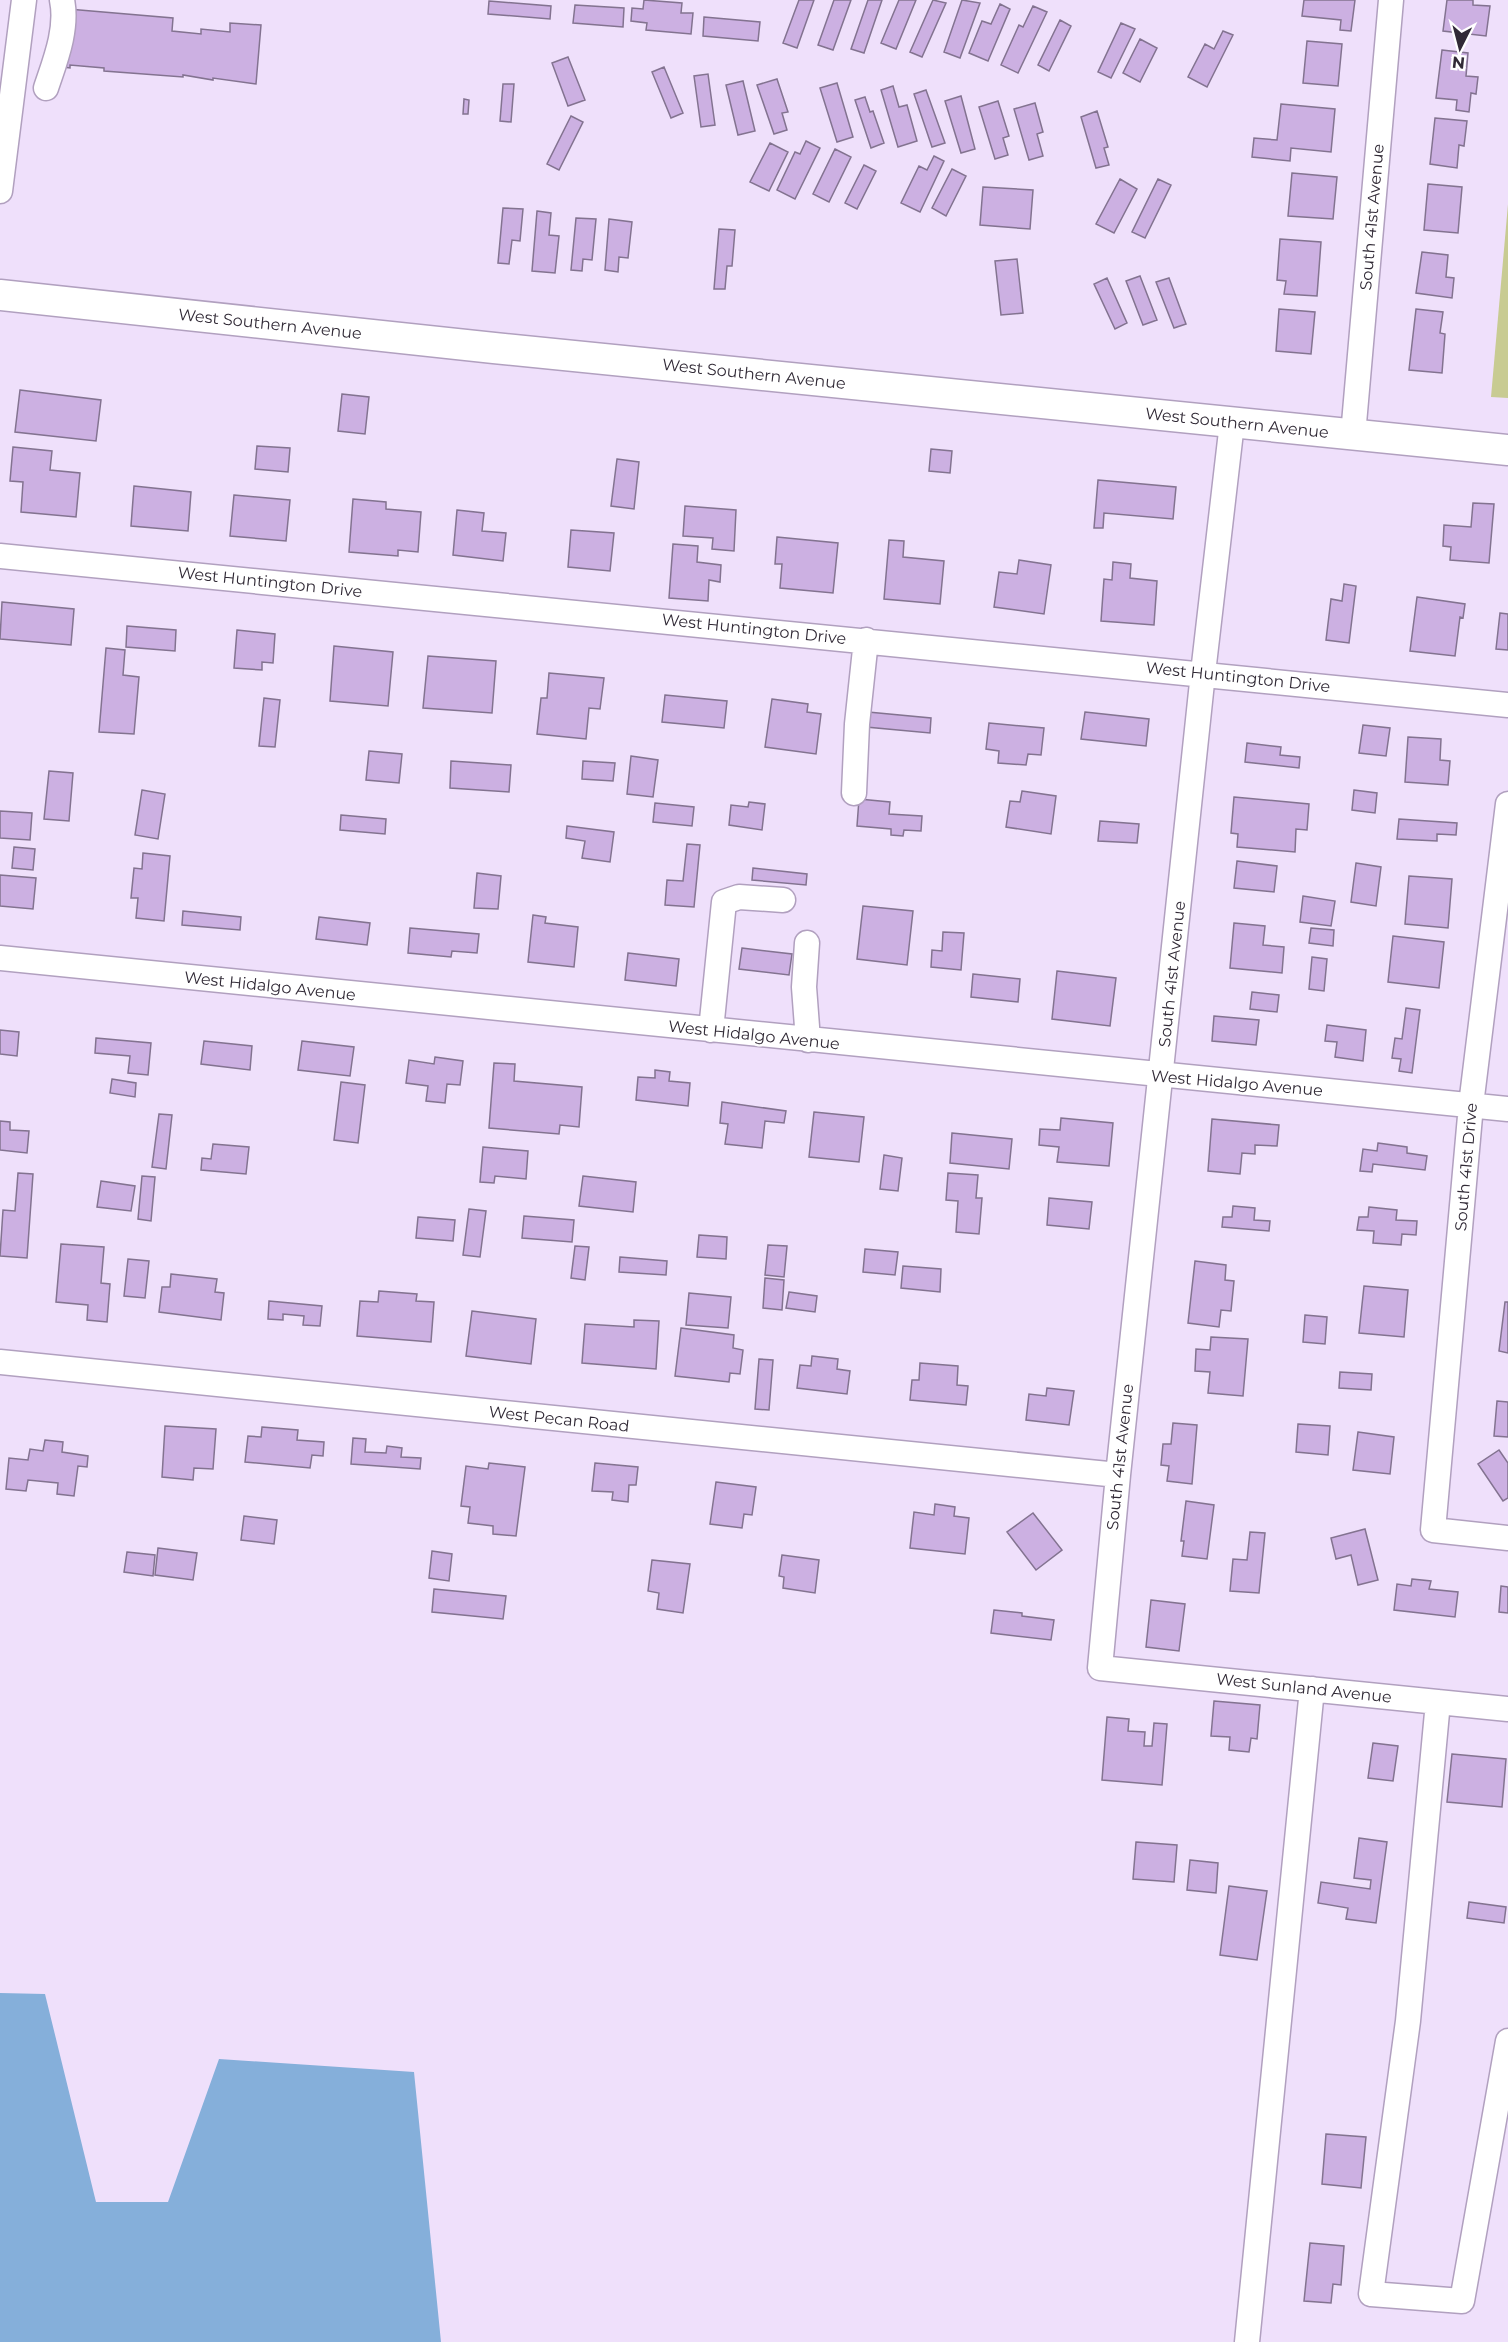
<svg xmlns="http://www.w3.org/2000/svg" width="1508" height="2342" font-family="Montserrat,sans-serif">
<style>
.green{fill:#c8cb92}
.water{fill:#85afda}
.building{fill:#ccb0e2;stroke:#837390;stroke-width:1.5}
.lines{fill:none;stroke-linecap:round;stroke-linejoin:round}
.minor-casing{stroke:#b1a0bf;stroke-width:27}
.major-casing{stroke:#b1a0bf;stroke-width:33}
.minor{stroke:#fff;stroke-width:24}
.major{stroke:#fff;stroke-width:30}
.labels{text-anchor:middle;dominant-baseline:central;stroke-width:4.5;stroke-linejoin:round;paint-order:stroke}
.street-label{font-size:16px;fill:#312a36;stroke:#fff}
</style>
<rect width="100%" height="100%" fill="#efe0fb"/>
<path class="green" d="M1508,204V398L1491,397Z"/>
<path class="water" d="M0,1993L45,1994L96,2202H168L219,2059L414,2072L441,2342H0Z"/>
<path class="building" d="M644,0L682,3L681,13H693L691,34L646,30L647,23L631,21L632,8L643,9Z
M799,0H814L797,48L783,43Z
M834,0H851L833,50L818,45Z
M868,0H882L864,53L851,49Z
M899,0H916L896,49L881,43Z
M933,0L946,3L922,57L910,52Z
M962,0L980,3L960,58L944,52Z
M1304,0H1355L1351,31L1340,30L1341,20L1302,16Z
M1447,0H1473V5L1490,6L1486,36L1443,31Z
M489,1L551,6L550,19L488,14Z
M1000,4L1010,9L988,61L969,53L982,21L991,24Z
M575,5L624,8L623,27L573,23Z
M1033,6L1047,12L1018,73L1001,65L1019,25L1023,27Z
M68,9L173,18L172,31L201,34V29L230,32V23L261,25L256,84L213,78V80L183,75V77L104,71V68L70,65V68L63,67Z
M704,17L760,22L758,41L703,36Z
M1060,20L1071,26L1049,71L1038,65Z
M1121,23L1135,29L1111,78L1098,72Z
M1223,31L1233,35L1207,87L1188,77L1205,44L1214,49Z
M1140,39L1157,48L1140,82L1123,73Z
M1307,41L1342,44L1338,86L1303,83Z
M1442,50L1468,53L1466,76L1478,77L1476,94L1471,93L1469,112L1456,110L1457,100L1436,98Z
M568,57L585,100L568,106L552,63Z
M664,67L683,113L671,118L652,72Z
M708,74L715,125L701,127L694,76Z
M777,79L788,112L782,113L787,130L774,134L757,85Z
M743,81L755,131L738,135L726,85Z
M837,83L853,137L837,142L820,88Z
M503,84H514L511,122L500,121Z
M893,86L899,107L907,105L917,141L898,147L881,90Z
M926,90L945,143L932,147L914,94Z
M961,96L975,149L961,153L945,101Z
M865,97L870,112L873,111L884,143L871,148L855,100Z
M464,99L469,100L468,114H463Z
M998,101L1009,136L1003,138L1008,155L995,159L979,107Z
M1035,103L1043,132L1037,134L1043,156L1029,160L1014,109Z
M1281,104L1335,109L1331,152L1291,148L1290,161L1252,157L1254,138L1277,140Z
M1097,111L1108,147L1104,148L1109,165L1096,168L1081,117Z
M571,116L583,122L559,170L547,164Z
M1435,118L1467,121L1464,146L1459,145L1457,168L1430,164Z
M806,141L820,148L795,199L777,190L795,152L800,154Z
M770,143L788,152L769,191L750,182Z
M835,149L851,157L829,202L813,194Z
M934,156L944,161L920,212L901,203L919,166L927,170Z
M864,165L876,171L857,209L845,203Z
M952,169L966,176L946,216L932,208Z
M1292,173L1337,177L1333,219L1288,216Z
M1120,179L1137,189L1114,233L1096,224Z
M1158,179L1171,185L1145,238L1132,232Z
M1428,184L1462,187L1458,233L1424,230Z
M983,187L1033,190L1030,229L980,225Z
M503,208L523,209L520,241L512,240L509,264L498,263Z
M537,211L551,213L549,235L559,236L555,273L532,271Z
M576,218L596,219L592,260L583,259L582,271L571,270Z
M609,219L632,222L628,258L619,257L618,272L605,270Z
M719,229L735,230L732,266H727L725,289H714Z
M1280,239L1321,242L1317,296L1284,294L1286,281L1277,280Z
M1422,252L1448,255L1446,277L1454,278L1452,298L1416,293Z
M1017,259L1023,313L1001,315L995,261Z
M1140,276L1157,320L1143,325L1126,281Z
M1107,278L1127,323L1115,329L1094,284Z
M1169,278L1186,324L1174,328L1156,282Z
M1279,309L1315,312L1311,354L1276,351Z
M1416,309L1443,312L1440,333L1445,334L1442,373L1409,370Z
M20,390L101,400L96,441L15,432Z
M342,394L369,397L365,434L338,431Z
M257,446L290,448L288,472L255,469Z
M13,447L52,451L50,470L80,473L76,517L21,512L23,482L10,481Z
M931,449L952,451L950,473L929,471Z
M617,459L639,462L634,509L611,506Z
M1098,480L1176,487L1173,519L1104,513L1103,528H1094Z
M134,486L191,492L188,531L131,526Z
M234,495L290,500L286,541L230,536Z
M353,499L386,502V509L421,512L418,552L398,550V556L349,552Z
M1473,503L1494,504L1489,563L1450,560L1451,547L1443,546L1444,525L1471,527Z
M685,506L736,510L734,551L712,549L713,538L683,536Z
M457,510L484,513L482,531L506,533L503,561L453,555Z
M571,530L614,533L610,571L568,567Z
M777,537L838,543L833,593L780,588L782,564H775Z
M889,540L904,541L903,557L944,561L940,604L884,599Z
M673,544L698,546L697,562L721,565L720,582L709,580L708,601L669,598Z
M1019,560L1051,565L1044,614L994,607L999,572L1017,574Z
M1113,562L1131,564L1130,578L1157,581L1154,625L1101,621L1104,579L1112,580Z
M1344,584L1356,586L1349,643L1326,640L1331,599L1342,601Z
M1417,597L1465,604L1463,618L1460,617L1455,656L1410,651Z
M2,602L74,609L71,645L0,639Z
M1500,613L1508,614V650L1496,649Z
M127,626L176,630L175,651L126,647Z
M237,630L275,634L273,663L262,662V670L234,668Z
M334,646L393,652L388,706L330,701Z
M106,648L125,650L123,675L139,677L134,734L99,732Z
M428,656L496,661L492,713L423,708Z
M549,673L604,678L600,709L589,708L586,739L537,734L541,698H547Z
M665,695L727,701L724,728L662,722Z
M264,698L280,700L275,747L259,746Z
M772,699L808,704L807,712L821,714L816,754L765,747Z
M868,712L931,718L930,733L866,727Z
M1085,712L1149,719L1146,746L1081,739Z
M989,723L1044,728L1041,755L1028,754L1026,765L998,763L999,751L986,749Z
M1363,725L1390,728L1386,756L1359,753Z
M1408,737L1441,739L1440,760L1450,761L1448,785L1405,782Z
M1247,743L1281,747L1280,755L1300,757L1299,768L1245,762Z
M369,751L402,754L399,783L366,780Z
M631,756L658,760L653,797L627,794Z
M451,761L511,765L509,792L450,788Z
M583,761L615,763L613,781L582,779Z
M49,771L73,773L69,821L44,819Z
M142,790L165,794L158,839L135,835Z
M1354,790L1377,793L1375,813L1352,810Z
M1022,791L1056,796L1051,834L1006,827L1010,801L1020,802Z
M1234,797L1309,804L1307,830L1296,829L1295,852L1237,847L1238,834L1231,833Z
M859,799L890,802L889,814L922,816L921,831L904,830L903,836L891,835V829L857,826Z
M749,802L765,804L762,830L729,825L731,805L748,807Z
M655,803L694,807L692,826L653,822Z
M0,811L32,813L30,840L0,838Z
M341,815L386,819L385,834L340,830Z
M1399,819L1457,823L1456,835L1437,834V841L1397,839Z
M1100,821L1139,824L1137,843L1098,841Z
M567,826L614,832L610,862L582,858L585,841L566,838Z
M687,844L700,845L694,907L665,905L667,880L683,881Z
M14,847L35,849L33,870L12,868Z
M143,853L170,856L164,921L136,918L138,898H131L134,868L142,869Z
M1237,861L1277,866L1274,892L1234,888Z
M1356,863L1381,867L1376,906L1351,902Z
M753,868L807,874L806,885L752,880Z
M477,873L501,876L498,909L474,908Z
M0,875L36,878L33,909L0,906Z
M1409,876L1452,879L1448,928L1405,924Z
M1303,896L1335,901L1331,926L1300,922Z
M863,906L913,911L907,965L857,959Z
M183,911L241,917L240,930L182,925Z
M533,915L546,917L545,923L578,927L574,967L528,962Z
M319,917L370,923L367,945L316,939Z
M1234,923L1265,926L1263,945L1284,947L1282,973L1230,968Z
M410,928L479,934L477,953L452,951L451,957L408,953Z
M1311,928L1334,930L1333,946L1309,943Z
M943,932L964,933L961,970L931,967L932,950L942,951Z
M1393,936L1444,942L1439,988L1388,982Z
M742,948L792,954L789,975L739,969Z
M628,953L679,959L676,986L625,980Z
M1312,957L1327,959L1324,991L1309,989Z
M1057,971L1116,978L1110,1026L1052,1019Z
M973,974L1020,979L1018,1002L971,997Z
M1252,992L1279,995L1277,1012L1250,1009Z
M1406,1008L1420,1010L1412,1073L1399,1071L1401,1059L1392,1058L1395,1038L1402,1039Z
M1214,1016L1259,1020L1256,1045L1212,1041Z
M1327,1025L1366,1030L1363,1061L1335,1057L1337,1042L1325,1041Z
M0,1030L19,1032L17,1056L0,1054Z
M96,1038L151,1043L148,1075L128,1073L130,1056L95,1053Z
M204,1041L252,1046L250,1070L201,1064Z
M302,1041L354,1047L350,1076L298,1070Z
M435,1057L463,1061L460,1085L447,1084L445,1103L426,1101L428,1086L406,1083L409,1060L434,1064Z
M494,1063L515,1064L514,1081L582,1087L579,1127L560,1125L559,1134L489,1128Z
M655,1070L670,1072L669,1081L690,1083L688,1106L636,1100L638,1077L655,1078Z
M112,1079L136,1083L135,1097L110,1093Z
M341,1082L365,1085L358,1143L334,1140Z
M722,1102L786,1111L784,1123L765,1121L762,1148L725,1144L728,1124L720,1123Z
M814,1112L864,1117L859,1162L809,1157Z
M159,1114L172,1115L166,1169L152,1167Z
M1061,1118L1113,1123L1109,1166L1057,1162L1059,1147L1039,1145L1040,1129L1060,1130Z
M1212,1119L1279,1125L1277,1146L1255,1145V1154L1242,1153L1240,1174L1208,1171Z
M0,1121L10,1122V1130L29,1131L27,1153L0,1150Z
M952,1133L1012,1139L1009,1169L950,1163Z
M1378,1143L1407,1147V1153L1427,1156L1425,1170L1373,1164L1372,1172L1360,1171L1363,1149L1377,1151Z
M213,1144L249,1147L246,1174L201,1170L202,1158L211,1159Z
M483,1147L528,1151L526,1179L495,1176L494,1183L480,1182Z
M884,1155L902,1158L898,1191L880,1189Z
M18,1173L33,1174L27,1258L0,1256L3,1210L15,1211Z
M948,1173L978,1175L976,1198H982L979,1234L956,1232L958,1201L946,1200Z
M142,1176L155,1177L151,1221L138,1219Z
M583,1176L636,1182L633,1212L579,1206Z
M101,1181L135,1186L131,1211L97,1207Z
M1049,1198L1092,1202L1089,1229L1047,1225Z
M1233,1206L1255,1208L1254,1220L1270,1221L1269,1231L1222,1227L1223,1217H1232Z
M1369,1207L1397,1210L1396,1220L1417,1221L1416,1235L1402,1234L1401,1245L1373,1243L1374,1231L1357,1230L1359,1217H1368Z
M469,1209L486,1211L480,1257L463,1255Z
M524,1216L574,1220L572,1242L522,1238Z
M418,1217L455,1220L453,1241L416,1238Z
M699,1235L727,1237L726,1259L697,1257Z
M61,1244L104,1247L101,1283L110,1284L107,1322L87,1320L88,1305L56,1302Z
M768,1245L787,1246L784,1277L765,1275Z
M575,1246L589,1247L585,1280L571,1278Z
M865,1249L898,1252L895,1275L863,1272Z
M620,1257L667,1261L666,1275L619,1272Z
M128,1259L149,1261L145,1298L124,1296Z
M1195,1261L1226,1265L1225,1280L1234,1281L1231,1311L1221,1310L1219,1327L1188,1323Z
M903,1266L941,1269L940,1292L901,1288Z
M171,1274L217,1279L215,1292L224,1293L221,1320L159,1312L162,1287H170Z
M765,1278L784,1280L782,1310L763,1308Z
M1364,1286L1408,1290L1404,1337L1359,1333Z
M379,1291L417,1294L416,1301L434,1302L431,1342L357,1336L360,1301L378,1302Z
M789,1292L817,1296L815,1312L786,1308Z
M689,1293L731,1297L728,1328L686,1325Z
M269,1301L322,1306L320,1326L303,1325L304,1316L283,1314V1320L268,1319Z
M1505,1302H1508V1353L1499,1351Z
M472,1311L536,1319L531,1364L466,1356Z
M1305,1315L1327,1317L1325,1344L1303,1342Z
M634,1320L659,1321L656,1369L582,1363L585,1324L634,1327Z
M681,1328L734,1335L733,1348L743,1350L740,1374L730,1373L729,1382L675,1376Z
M1211,1337L1248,1339L1243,1396L1208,1393L1210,1372L1195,1371L1196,1349L1210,1350Z
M812,1356L838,1359L837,1369L850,1371L847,1394L797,1388L800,1365L811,1366Z
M759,1359L773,1360L769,1410L755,1409Z
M920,1363L958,1366L957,1385L968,1386L966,1405L910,1400L912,1380H919Z
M1340,1372L1372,1374L1371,1390L1339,1388Z
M1047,1388L1074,1391L1069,1425L1026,1420L1029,1394L1046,1396Z
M1497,1401L1508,1402V1437L1494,1436Z
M1173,1423L1197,1425L1192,1484L1167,1481L1169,1466L1161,1465L1163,1444H1171Z
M1298,1424L1330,1426L1328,1455L1296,1452Z
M165,1426L216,1429L213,1469L194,1468L193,1480L162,1477Z
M262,1427L298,1430L297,1440L324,1442L323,1456L312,1455L310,1468L245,1462L248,1436L261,1437Z
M1358,1432L1394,1437L1390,1474L1353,1470Z
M353,1438L366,1439L365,1452L386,1453L387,1446L402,1448L401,1457L421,1458L420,1469L351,1464Z
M45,1440L63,1442L62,1452L88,1456L87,1467L78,1466L74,1496L57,1494L58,1483L28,1480L26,1491L6,1489L9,1458L28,1460L30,1449L43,1451Z
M1499,1450L1508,1463V1498L1503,1501L1478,1464Z
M489,1463L525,1467L516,1536L493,1534V1526L468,1523L470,1507L461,1506L466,1466L488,1469Z
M595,1463L638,1467L636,1485H629L628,1502L612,1500L613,1492L592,1491Z
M716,1482L756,1487L752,1515L744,1514L742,1528L710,1524Z
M1186,1501L1214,1505L1207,1559L1182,1556L1184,1541H1181Z
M935,1504L955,1507L954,1516L969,1518L965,1554L910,1548L914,1512L934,1515Z
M1033,1513L1062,1550L1036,1570L1007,1532Z
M244,1516L277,1520L274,1544L241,1540Z
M1365,1529L1378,1580L1358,1585L1351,1555L1336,1559L1331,1538Z
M1250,1532L1265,1533L1259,1593L1230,1591L1233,1559L1247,1560Z
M158,1548L197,1553L193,1580L155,1575Z
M432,1551L452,1554L449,1581L429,1578Z
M127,1552L155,1555L153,1576L124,1572Z
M782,1555L819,1560L815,1593L783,1588L784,1577L779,1576Z
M652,1560L690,1564L683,1613L657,1609L659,1593L648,1591Z
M1412,1579L1431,1581L1429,1589L1458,1592L1455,1617L1394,1610L1397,1584L1411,1586Z
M1501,1586L1508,1587V1613L1499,1612Z
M434,1589L506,1596L503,1619L432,1612Z
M1151,1600L1185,1604L1179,1651L1146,1647Z
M994,1610L1022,1613V1616L1054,1620L1051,1640L991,1633Z
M1214,1701L1260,1705L1257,1739L1251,1738L1249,1752L1229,1750L1230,1737L1211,1736Z
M1107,1717L1129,1719L1128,1731L1145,1732L1144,1746H1152L1154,1723L1167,1724L1162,1785L1102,1780Z
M1373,1743L1398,1746L1393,1781L1368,1778Z
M1452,1754L1506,1759L1502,1807L1447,1802Z
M1359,1838L1387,1842L1376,1923L1346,1919L1348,1908L1318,1903L1321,1882L1370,1889L1371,1880L1354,1878Z
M1136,1842L1177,1845L1174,1882L1133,1879Z
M1190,1860L1218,1863L1216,1893L1187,1890Z
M1229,1886L1267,1891L1257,1960L1220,1955Z
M1469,1902L1506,1907L1504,1923L1467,1918Z
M1326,2134L1366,2137L1361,2188L1322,2184Z
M1310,2243L1344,2246L1341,2285L1333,2284L1331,2303L1304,2301Z"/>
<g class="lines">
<defs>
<path id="minor" d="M46,88C55,61 68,29 62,0
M0,191L24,0
M1232,423L1203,673L1118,1475L1100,1668L1508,1709
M1353,435L1391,0
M0,556L1508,705
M854,793L857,724L866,640
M1508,804L1471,1105L1433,1530L1508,1538
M807,943L804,987L808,1040
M0,958L1508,1109
M711,1030L724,902L739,897L783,900
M0,1362L1118,1475
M1438,1702L1408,2021L1371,2294L1462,2301L1508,2041
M1247,2342L1312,1689"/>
<path id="major" d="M0,295L494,348L1508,450"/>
</defs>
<use href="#minor" class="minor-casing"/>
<use href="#major" class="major-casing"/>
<use href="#minor" class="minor"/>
<use href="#major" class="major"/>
</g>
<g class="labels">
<g class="street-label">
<text transform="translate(1372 217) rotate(-85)">South 41st Avenue</text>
<text transform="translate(270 324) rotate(6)">West Southern Avenue</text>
<text transform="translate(754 374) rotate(6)">West Southern Avenue</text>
<text transform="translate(1237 423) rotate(6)">West Southern Avenue</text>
<text transform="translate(270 582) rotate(6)">West Huntington Drive</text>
<text transform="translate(754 629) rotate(6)">West Huntington Drive</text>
<text transform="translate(1238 677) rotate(6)">West Huntington Drive</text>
<text transform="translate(1172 974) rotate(-84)">South 41st Avenue</text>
<text transform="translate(270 986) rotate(6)">West Hidalgo Avenue</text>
<text transform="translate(754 1035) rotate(6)">West Hidalgo Avenue</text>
<text transform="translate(1237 1083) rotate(5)">West Hidalgo Avenue</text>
<text transform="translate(1466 1167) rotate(-85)">South 41st Drive</text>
<text transform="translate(559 1419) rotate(6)">West Pecan Road</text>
<text transform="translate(1120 1457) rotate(-84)">South 41st Avenue</text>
<text transform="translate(1304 1688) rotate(6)">West Sunland Avenue</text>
</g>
</g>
<g transform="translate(1460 48) rotate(186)" stroke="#ffffff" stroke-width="4.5" paint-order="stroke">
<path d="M0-4.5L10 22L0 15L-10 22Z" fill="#312a36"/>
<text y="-9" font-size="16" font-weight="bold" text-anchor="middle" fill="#312a36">N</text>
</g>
</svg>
